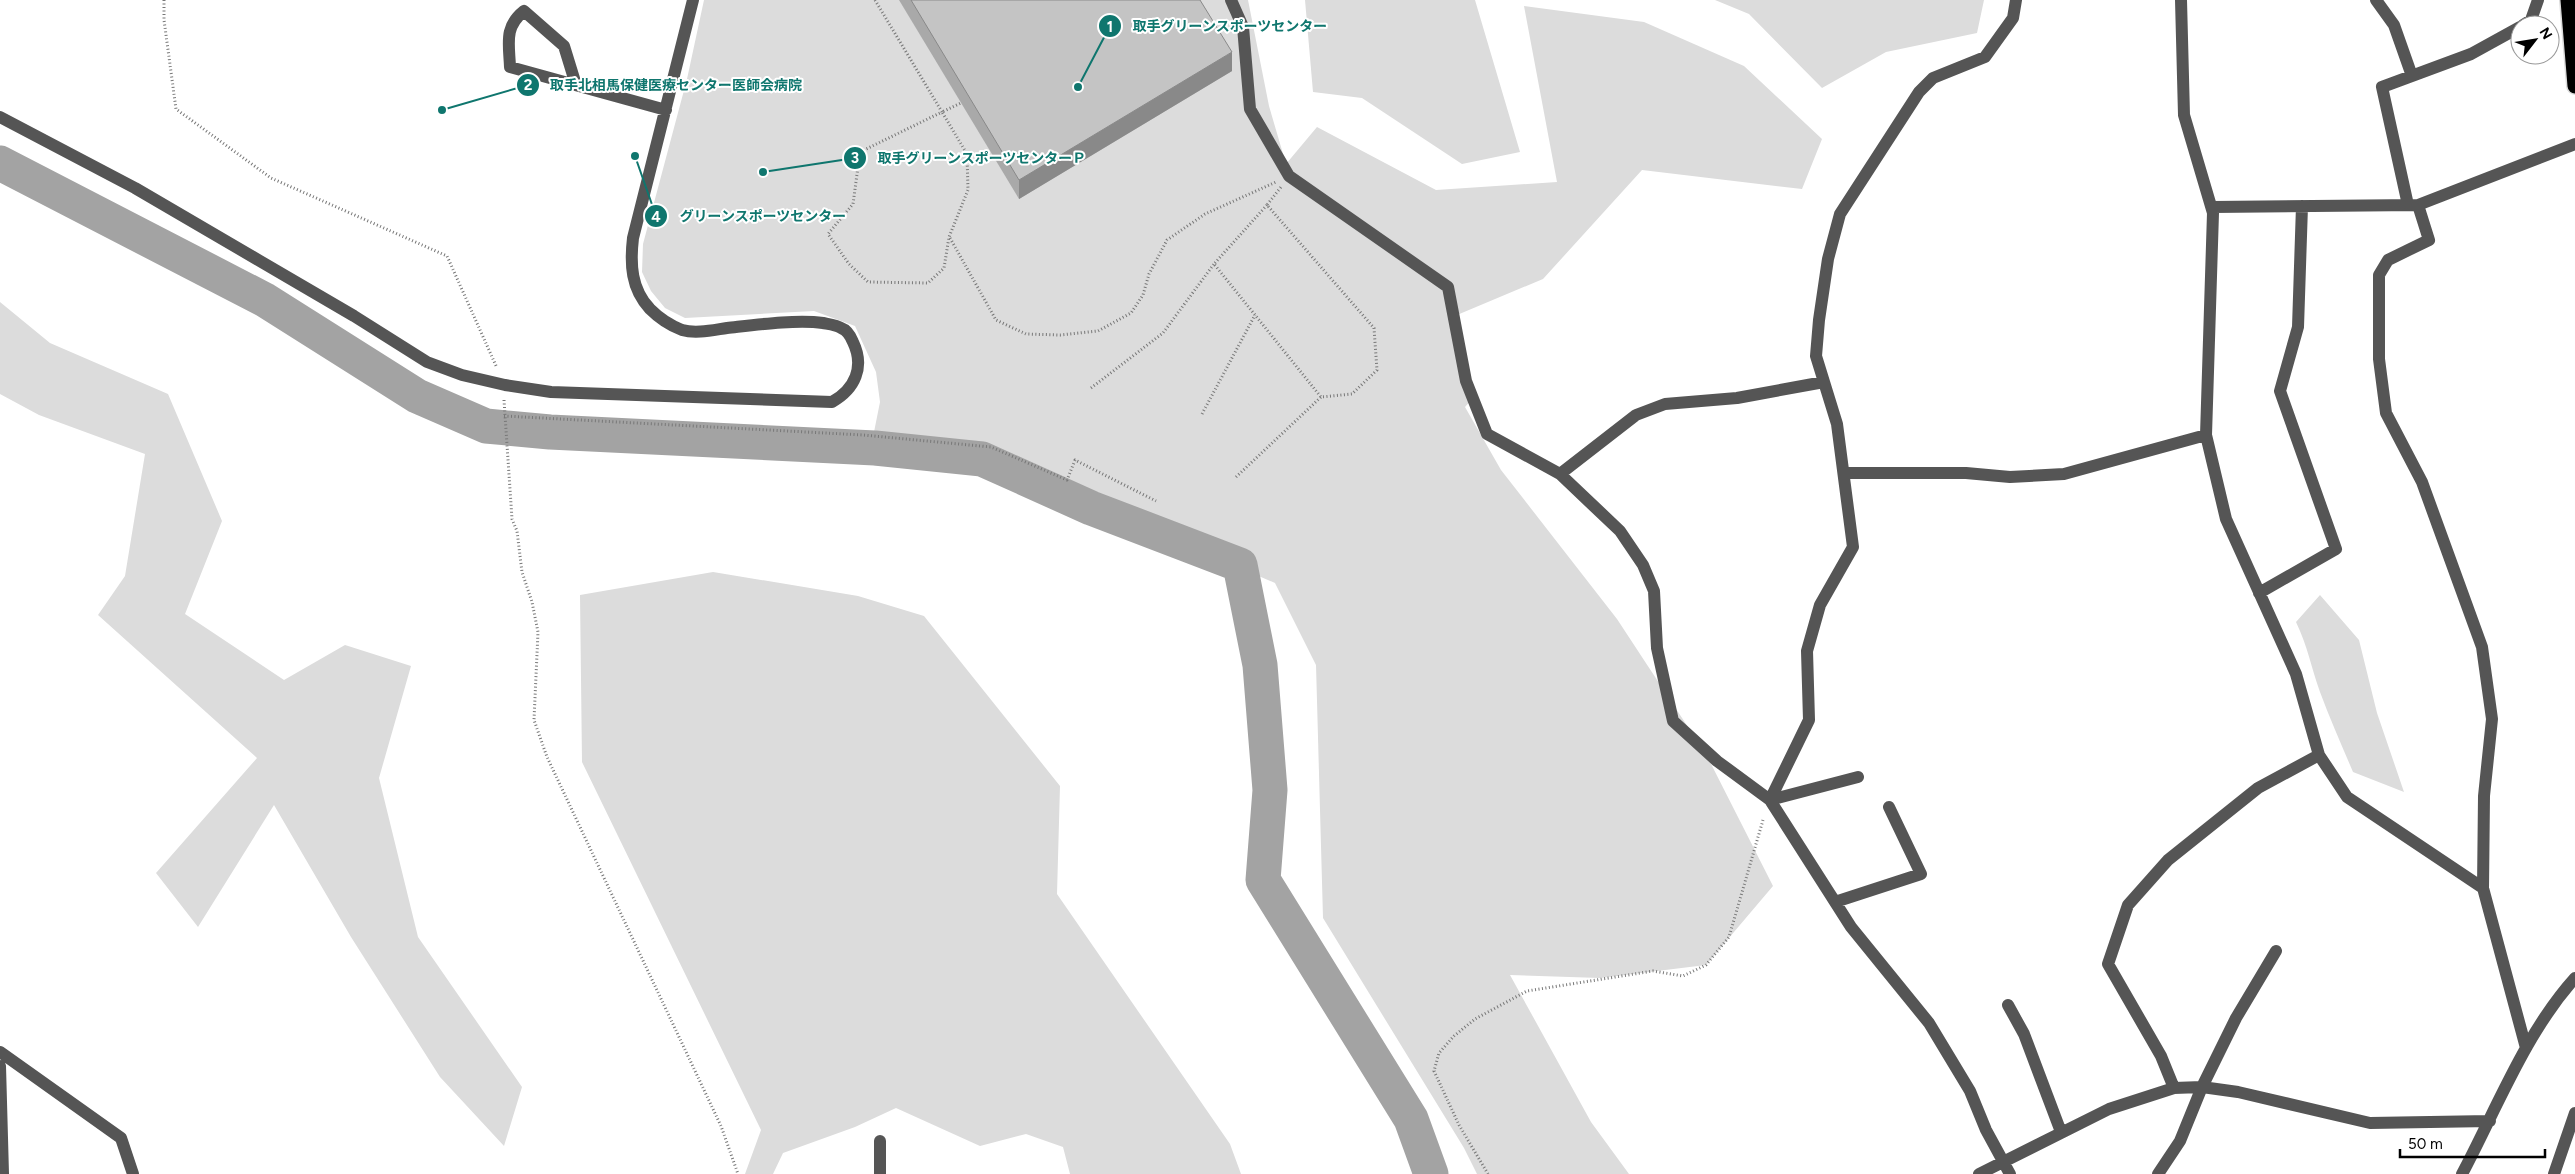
<svg xmlns="http://www.w3.org/2000/svg" width="2575" height="1174" font-family="Figtree,'Noto Sans JP',sans-serif">
<style>
.green{fill:#dcdcdc}
.lines{fill:none;stroke-linecap:round;stroke-linejoin:round}
.river{stroke:#a3a3a3;stroke-width:35}
.highway-casing{stroke:#dbdbdb;stroke-width:18}
.path{stroke:#777;stroke-width:3;stroke-dasharray:1 2.5;stroke-linecap:butt}
.minor{stroke:#555;stroke-width:12}
.highway{stroke:#000;stroke-width:15}
.wall{fill:#a9a9a9}
.shaded-wall{fill:#898989}
.building{fill:#c4c4c4;stroke:#898989}
.leader{fill:none;stroke:#0f766e;stroke-width:2}
.callout-dot{fill:#0f766e;stroke:#fff;stroke-width:2}
.mark-label{font-size:15px;text-anchor:middle;font-weight:bold;fill:#fff}
.callout-label{font-size:14px;text-anchor:middle;font-weight:bold;fill:#0f766e;stroke:#fff;stroke-width:4;stroke-linejoin:round;paint-order:stroke}
</style>
<rect width="100%" height="100%" fill="#fff"/>
<path class="green" d="M704,0H1248L1269,106L1286,164L1317,127L1436,190L1557,182L1524,6L1644,22L1744,66L1822,139L1802,189L1642,170L1543,279L1457,315L1473,398L1465,407L1501,470L1617,619L1707,756L1773,886L1706,965L1600,978L1510,975L1591,1122L1629,1174H1477L1464,1148L1323,918L1316,665L1275,583L998,464L870,452L880,402L876,372L855,326L814,311L685,318L665,308L651,291L642,272L643,244L687,79Z
M1305,0H1475L1520,152L1462,164L1362,98L1313,92Z
M1715,0H1984L1977,33L1886,52L1822,88L1749,14Z
M0,302L50,343L168,394L222,521L185,614L284,680L345,645L411,666L379,778L418,937L522,1087L504,1146L440,1077L351,937L274,805L198,927L156,873L257,758L98,615L125,576L145,454L39,415L0,394Z
M713,572L858,596L924,616L1060,786L1057,894L1230,1144L1241,1174H1070L1063,1147L1026,1134L980,1146L896,1108L855,1127L783,1153L773,1174H745L761,1130L582,762L580,595Z
M2320,595L2359,640L2377,713L2404,792L2353,772C2342,746 2330,719 2320,692C2311,667 2308,647 2296,622Z"/>
<g class="lines">
<path class="river" d="M0,163L265,300L417,396L486,426L550,432L875,448L982,459L1091,508L1240,565L1260,665L1270,790L1263,880L1411,1119L1431,1174"/>
<defs>
<path id="highway" d="M2568,0L2575,86"/>
</defs>
<use href="#highway" class="highway-casing"/>
<path class="path" d="M164,0V20L176,109L271,178L447,256L497,368
M875,0L942,112L860,152L853,204L828,234L849,264L868,282L928,283L944,268L949,237L968,190L967,154L942,112L961,103
M1267,205L1214,264L1321,397L1352,394L1377,370L1374,328L1267,205L1281,187
M950,238L996,320L1026,334L1060,335L1098,331L1131,313L1143,295L1149,274L1167,240L1205,214L1276,182
M1091,388L1163,333L1214,264
M504,400L512,519L517,531L522,572L532,602L538,632L534,720L547,757L721,1126L738,1174
M1202,414L1255,315
M504,416L863,435L991,447L1067,480L1075,460L1156,501
M1236,477L1321,397
M1488,1174L1459,1125L1434,1071L1439,1053L1454,1036L1475,1019L1527,991L1653,971L1683,976L1706,965L1729,937L1763,820"/>
<path class="minor" d="M1231,0L1243,27L1250,109L1289,176L1448,287L1466,381L1487,434L1560,474L1620,531L1643,565L1654,591L1657,648L1673,721L1717,761L1770,800L1851,927L1929,1023L1970,1091L1986,1130L2010,1174
M2181,0L2184,115L2213,213
M2376,0L2394,25L2412,76
M2523,25L2531,20L2538,0
M576,85L564,46L524,11C504,27 509,43 510,67L666,110
M0,117L135,188L354,316L427,362L462,375L505,385L551,392L832,402C855,389 865,367 853,342C851,337 847,330 841,328C837,325 828,324 823,323C797,319 754,325 727,328C713,330 696,334 682,330C669,325 660,319 650,309C631,289 630,264 633,238L693,0
M2408,205L2382,87L2471,54L2520,27
M2418,205L2429,240L2388,260L2379,275V359L2386,413L2422,482L2482,647L2492,719L2484,796L2483,888
M1844,473H1966L2010,477L2064,474L2206,435
M1560,474L1636,415L1665,404L1737,398L1824,382
M2259,593L2336,549L2280,391L2298,327L2302,206
M1770,800L1809,720L1807,651L1820,605L1853,547L1837,424L1816,356L1819,320L1828,259L1840,214L1919,92L1933,78L1985,57L2013,18L2016,0
M1770,800L1858,777
M1835,902L1921,874L1889,807
M2008,1005L2024,1034L2061,1132
M2526,1048L2483,888L2347,797L2319,755L2296,674L2226,519L2206,435L2213,213V207L2418,205L2575,144
M0,1052L121,1138L133,1174
M0,1066L3,1174
M2174,1088L2161,1056L2108,964L2128,905L2168,860L2258,788L2319,755
M880,1174V1141
M1979,1174L2109,1109L2174,1088L2202,1087L2238,1092L2370,1123L2490,1121
M2158,1174L2180,1141L2202,1087L2236,1018L2276,951
M2462,1174C2496,1110 2526,1032 2575,978
M2554,1174L2575,1113"/>
<use href="#highway" class="highway"/>
</g>
<path class="wall" d="M899,0H1200L1232,71L1019,199Z"/>
<path class="shaded-wall" d="M1232,52V71L1019,199V180Z"/>
<path class="building" d="M911,0H1200L1232,52L1019,180Z"/>
<path class="leader" d="M1078 87L1110 26M442 110L528 85M763 172L855 158M635 156L656 216"/>
<g class="callout-dot">
<circle cx="1078" cy="87" r="5"/>
<circle cx="442" cy="110" r="5"/>
<circle cx="763" cy="172" r="5"/>
<circle cx="635" cy="156" r="5"/>
<circle cx="1110" cy="26" r="12"/>
<circle cx="528" cy="85" r="12"/>
<circle cx="855" cy="158" r="12"/>
<circle cx="656" cy="216" r="12"/>
</g>
<g class="mark-label">
<text x="1110" y="32">1</text>
<text x="528" y="90">2</text>
<text x="855" y="163">3</text>
<text x="656" y="222">4</text>
</g>
<g class="callout-label">
<text x="1230" y="31">取手グリーンスポーツセンター</text>
<text x="676" y="90">取手北相馬保健医療センター医師会病院</text>
<text x="982" y="163">取手グリーンスポーツセンターＰ</text>
<text x="763" y="221">グリーンスポーツセンター</text>
</g>
<g transform="translate(2535 40) rotate(59)"><circle r="24" fill="#ffffff" stroke="#999999"/>
<path d="M0-4L9 19L0 12L-9 19Z" fill="#000000"/>
<text y="-8" font-size="14" font-weight="bold" text-anchor="middle" fill="#000000">N</text>
</g>
<path d="M2400 1149v8h145v-8" fill="none" stroke="#000000" stroke-width="2.5"/>
<text x="2408" y="1149" font-size="15" fill="#000000" stroke="#ffffff" stroke-width="4" paint-order="stroke">50 m</text>
</svg>
